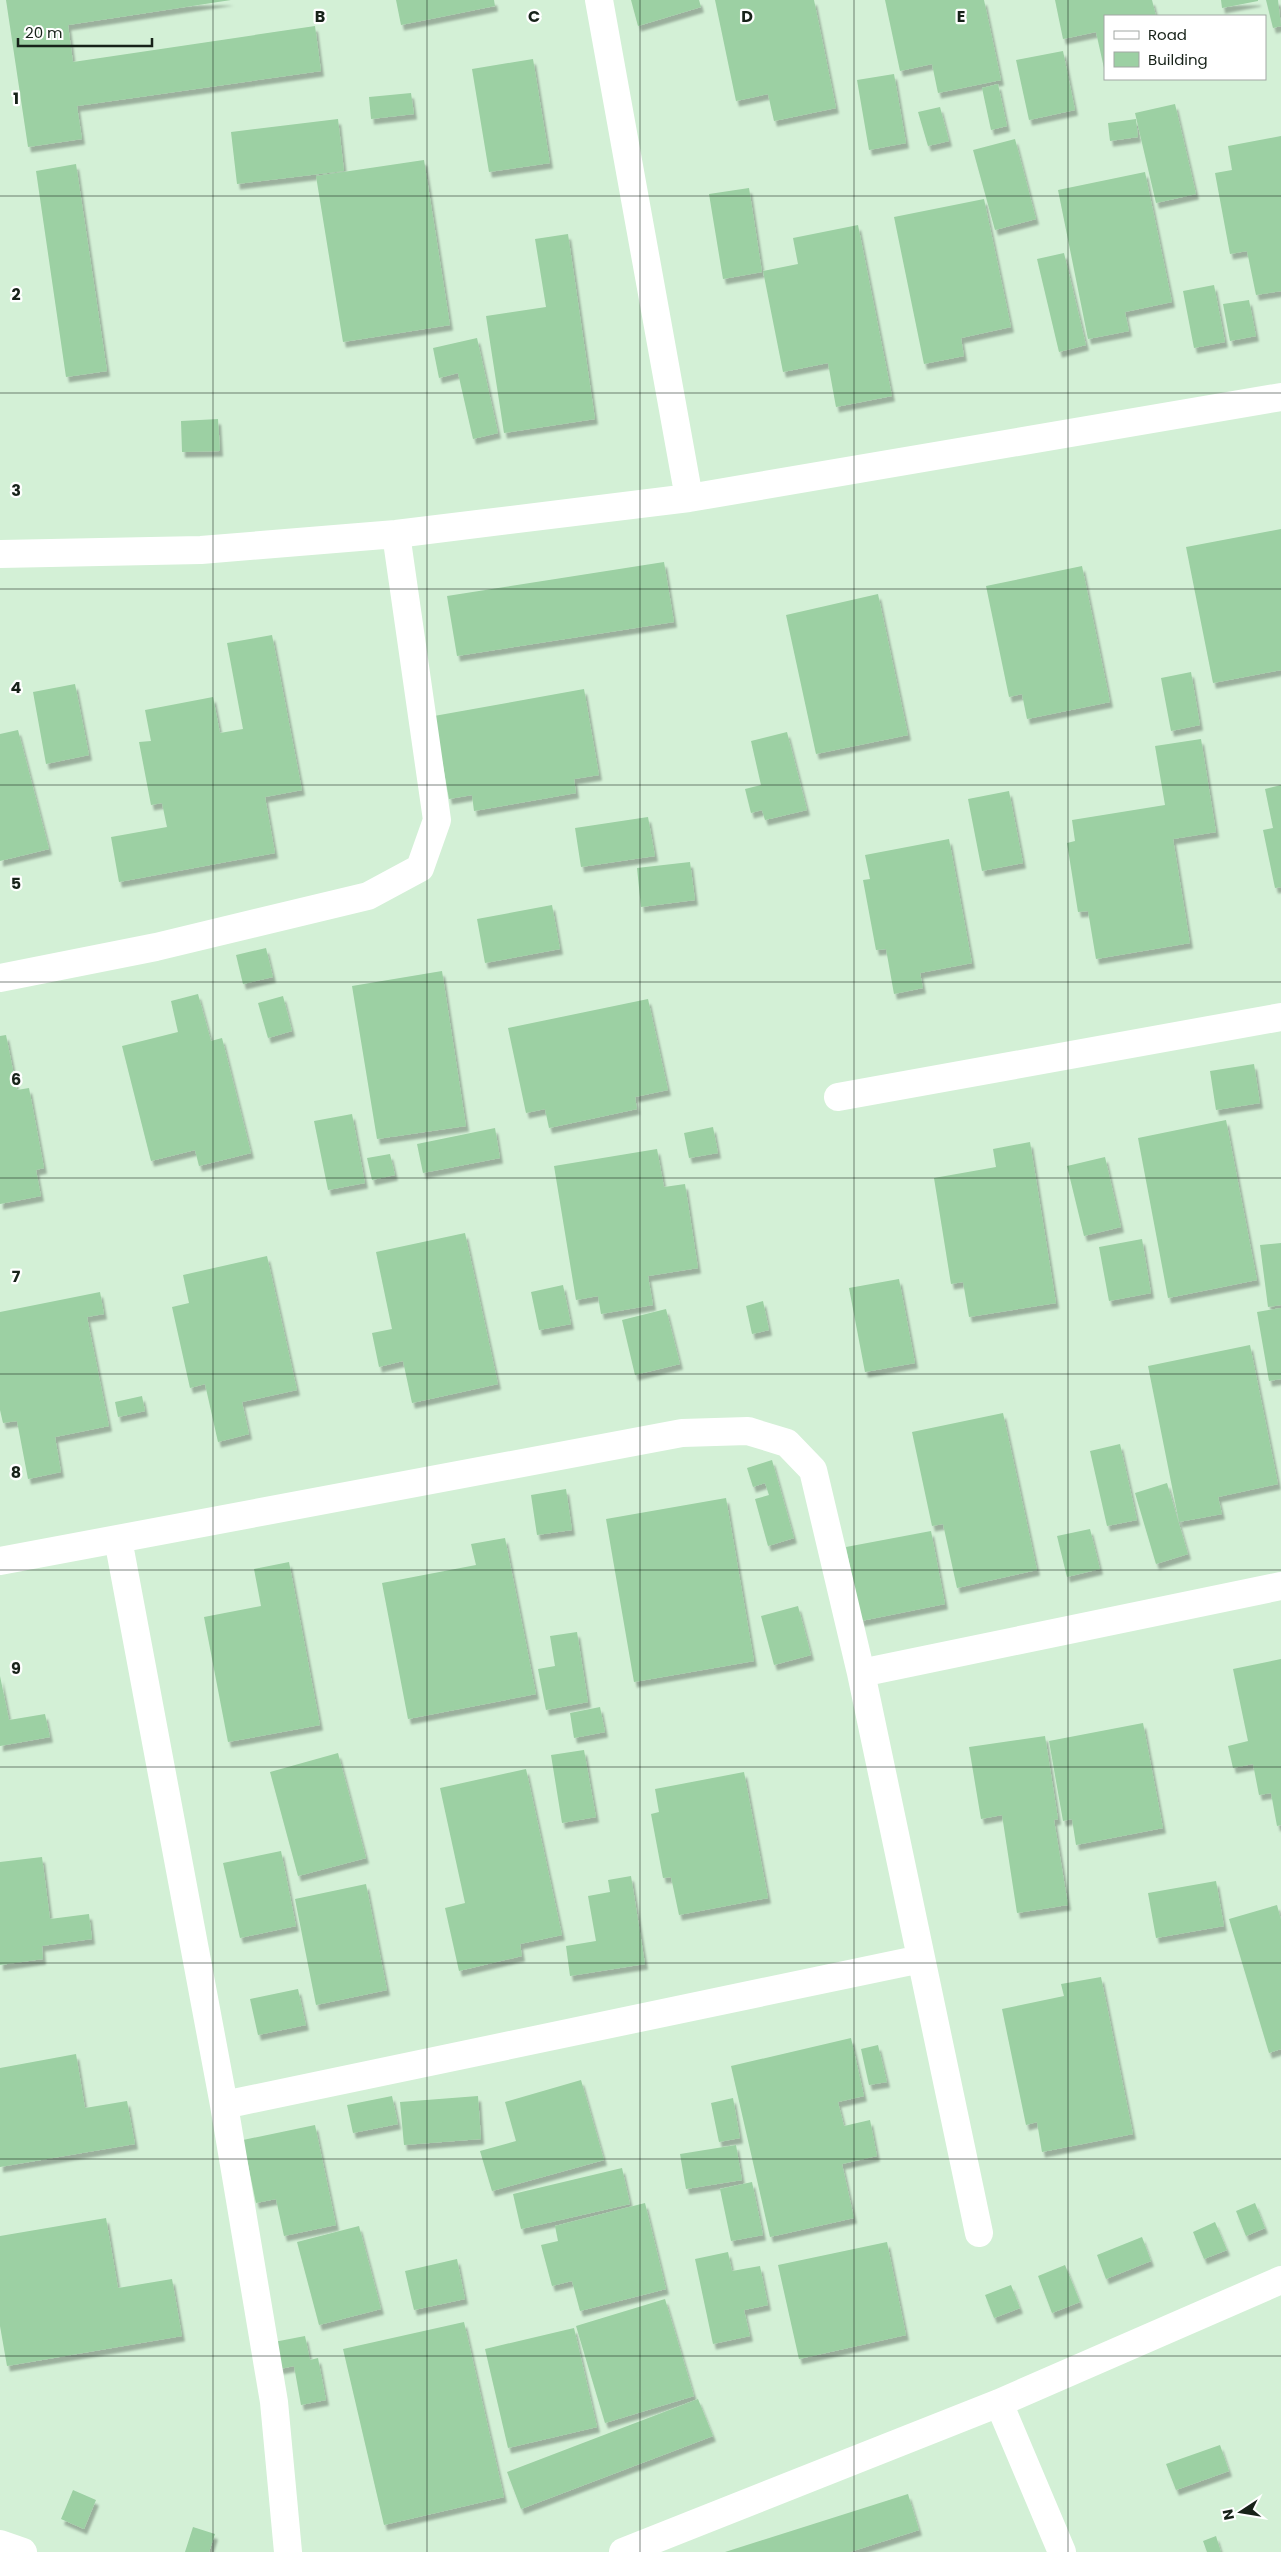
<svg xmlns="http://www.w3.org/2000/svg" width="1281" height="2552" font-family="Poppins,sans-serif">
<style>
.building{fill:#9cd0a3;filter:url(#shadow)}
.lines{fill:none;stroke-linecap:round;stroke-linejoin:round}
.minor{stroke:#fff;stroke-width:28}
.grid{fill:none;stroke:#172219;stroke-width:1;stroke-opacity:0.55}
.grid-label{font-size:16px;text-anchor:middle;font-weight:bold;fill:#172219;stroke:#fff;stroke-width:4.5;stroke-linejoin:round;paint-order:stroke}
</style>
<defs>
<filter id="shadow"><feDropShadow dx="3" dy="5.5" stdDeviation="1" flood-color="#0004"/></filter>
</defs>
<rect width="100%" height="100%" fill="#d3f0d6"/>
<path class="building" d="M6,0H231L68,25L73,62L315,26L321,71L77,106L82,139L28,147Z
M396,0H494L495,6L401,25Z
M631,0H699L701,7L638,26Z
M715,0H814L836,108L774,121L768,94L736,101Z
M885,0H984L1001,80L938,93L932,64L900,71Z
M1055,0H1152L1156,16H1105L1104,68L1096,32L1063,39Z
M1221,0H1258V1L1222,8Z
M1266,0H1278L1281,26L1273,28Z
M1063,51L1075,110L1029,120L1016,60Z
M533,59L550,163L489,172L472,69Z
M894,74L906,143L869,150L857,80Z
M998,84L1007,126L991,130L982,88Z
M411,93L414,114L371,119L369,97Z
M1175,104L1196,194L1156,203L1135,113Z
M940,107L949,141L928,146L918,112Z
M338,119L344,171L237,184L231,132Z
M1136,119L1138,137L1110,141L1108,123Z
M1281,136V291L1256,295L1247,251L1230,254L1215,173L1232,170L1228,146Z
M1015,139L1036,219L995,230L973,150Z
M424,160L450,325L343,342L316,176Z
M76,164L107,371L66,377L36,171Z
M1145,172L1172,302L1125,312L1129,331L1088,339L1058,190Z
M749,188L762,272L723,279L709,194Z
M984,199L1011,327L961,338L964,356L924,364L894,217Z
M858,225L892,396L836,407L828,363L783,372L763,271L798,264L793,238Z
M568,234L595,419L504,433L486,316L546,307L535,239Z
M1064,253L1086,345L1059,352L1037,259Z
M1214,285L1225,342L1194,348L1183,291Z
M1249,300L1256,336L1230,341L1223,304Z
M477,338L498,433L473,439L458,373L439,378L433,348Z
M218,419L220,451L182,452L181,421Z
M1281,529V670L1213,683L1186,547Z
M664,562L674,622L457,656L447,596Z
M1082,566L1110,702L1027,719L1022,694L1009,697L986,586Z
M878,594L908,735L816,754L786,615Z
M272,635L302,790L265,797L275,853L119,882L111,837L167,827L162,803L151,805L139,742L151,741L145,710L213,697L220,733L243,729L227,643Z
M1191,672L1200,725L1171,731L1161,678Z
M75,684L89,755L46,764L33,692Z
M584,689L599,775L574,779L576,793L474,811L472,795L449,799L434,716Z
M18,730L49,849L0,861V734Z
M787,732L807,810L765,820L762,810L751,813L745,789L761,785L751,741Z
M1201,739L1216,832L1173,839L1190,943L1096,959L1088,911L1078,912L1067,843L1075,841L1072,820L1165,805L1155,746Z
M1281,785V887L1275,888L1263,830L1273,828L1265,789Z
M1009,791L1023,863L982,871L968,799Z
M648,817L655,856L581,867L575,828Z
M949,839L972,963L920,973L923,988L894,994L886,949L876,950L863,880L870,879L865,855Z
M690,862L695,900L641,907L637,868Z
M552,905L560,949L485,963L477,919Z
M266,948L273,977L243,984L236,955Z
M442,971L466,1126L377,1139L352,986Z
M198,994L211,1041L222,1038L251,1153L199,1166L195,1150L151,1161L122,1046L178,1032L171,1001Z
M283,996L292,1031L268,1038L258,1003Z
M648,999L668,1090L635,1097L637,1109L549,1128L545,1109L526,1113L508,1028Z
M6,1035L17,1090L29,1088L44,1168L36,1170L41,1196L0,1204V1036Z
M1254,1064L1260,1103L1216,1110L1210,1071Z
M352,1114L365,1183L328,1190L314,1121Z
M1226,1120L1257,1280L1168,1298L1138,1138Z
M713,1127L718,1153L689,1158L684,1133Z
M495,1128L500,1158L423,1173L417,1144Z
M1030,1142L1056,1303L969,1317L963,1282L951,1284L934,1178L996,1167L993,1149Z
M657,1149L664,1187L685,1184L698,1268L648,1276L653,1305L601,1314L598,1296L576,1300L554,1166Z
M390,1154L395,1175L372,1180L367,1158Z
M1105,1157L1121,1227L1084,1236L1067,1166Z
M465,1233L498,1384L412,1403L403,1361L379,1367L372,1333L392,1329L376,1252Z
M1142,1239L1151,1293L1109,1301L1099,1247Z
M1281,1243V1305L1268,1307L1260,1245Z
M267,1256L297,1390L242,1402L249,1434L218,1442L205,1384L190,1388L172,1307L189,1303L183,1275Z
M899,1279L915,1363L865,1372L849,1288Z
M563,1285L571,1324L539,1330L531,1292Z
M100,1292L104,1314L87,1317L109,1426L55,1437L61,1472L28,1479L17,1421L3,1423L0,1410V1312Z
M763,1301L769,1330L752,1334L746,1306Z
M1281,1308V1379L1269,1381L1257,1312Z
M666,1309L680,1364L635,1375L622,1320Z
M1250,1345L1278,1484L1218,1497L1222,1514L1179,1522L1148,1366Z
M142,1396L145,1411L118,1417L115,1402Z
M1003,1413L1037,1570L957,1588L943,1524L932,1526L912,1432Z
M1120,1444L1137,1520L1107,1526L1090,1451Z
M772,1460L794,1538L768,1546L755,1499L769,1495L765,1483L753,1487L747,1468Z
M1167,1483L1188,1554L1156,1564L1135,1493Z
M566,1489L572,1530L537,1535L531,1495Z
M726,1498L754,1661L634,1682L606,1519Z
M1090,1529L1100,1569L1067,1577L1057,1536Z
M931,1531L945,1604L861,1621L846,1547Z
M505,1538L536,1694L408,1719L382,1583L476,1565L471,1544Z
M289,1562L320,1725L228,1742L204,1617L261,1606L254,1569Z
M798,1606L811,1655L774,1665L761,1616Z
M577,1632L588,1702L546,1710L538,1669L555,1666L550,1636Z
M1281,1659V1825L1277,1826L1271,1793L1259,1795L1253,1764L1233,1768L1228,1746L1248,1741L1233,1669Z
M0,1676L9,1720L45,1714L50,1737L0,1746Z
M600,1707L605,1732L574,1738L570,1713Z
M1143,1723L1163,1828L1076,1845L1072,1819L1063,1821L1049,1741Z
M1045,1736L1058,1819L1054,1820L1068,1905L1017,1913L1002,1815L981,1819L969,1747Z
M584,1750L596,1817L562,1823L551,1755Z
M338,1753L366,1858L298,1876L270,1772Z
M526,1769L562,1935L520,1944L522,1956L459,1971L445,1908L465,1903L440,1788Z
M744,1772L768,1898L679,1915L671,1877L663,1878L651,1814L659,1812L655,1789Z
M281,1851L296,1926L240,1938L223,1863Z
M42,1857L50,1919L89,1914L92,1939L42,1946L43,1959L0,1965V1862Z
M631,1876L645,1964L570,1976L566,1946L596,1941L588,1896L610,1892L608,1880Z
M1216,1881L1224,1926L1156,1938L1148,1893Z
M366,1884L387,1990L316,2005L295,1899Z
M1277,1905L1281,1920V2049L1269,2053L1229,1919Z
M1101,1977L1133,2134L1042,2152L1037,2122L1026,2125L1002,2009L1064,1996L1061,1984Z
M298,1989L306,2025L258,2035L250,1999Z
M851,2038L864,2096L838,2102L844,2126L870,2120L877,2156L842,2164L854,2218L770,2237L731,2066Z
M878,2045L887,2082L869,2085L861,2049Z
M76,2054L85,2108L127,2101L135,2144L0,2167V2068Z
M581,2080L604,2160L492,2191L480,2151L516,2141L505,2102Z
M392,2096L398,2124L353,2133L347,2105Z
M478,2096L481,2139L404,2145L400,2102Z
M733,2098L740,2138L719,2142L711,2103Z
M315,2125L336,2225L284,2236L276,2199L256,2203L243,2140Z
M736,2145L742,2180L686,2189L680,2154Z
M622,2168L630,2204L521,2229L513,2194Z
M752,2182L763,2235L731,2241L720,2189Z
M645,2203L666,2289L580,2311L572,2281L552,2286L541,2245L558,2241L555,2226Z
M1255,2203L1265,2228L1246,2236L1236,2211Z
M106,2218L118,2288L172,2279L182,2336L7,2366L0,2326V2236Z
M1215,2222L1227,2250L1204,2259L1193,2232Z
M359,2226L381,2309L319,2325L297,2242Z
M1142,2237L1151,2261L1106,2279L1097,2255Z
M887,2242L906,2335L799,2359L778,2265Z
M728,2252L732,2271L760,2266L768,2305L744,2310L750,2336L713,2344L695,2259Z
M457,2259L465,2299L414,2310L405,2271Z
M1065,2265L1080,2302L1052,2313L1038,2276Z
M1011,2285L1020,2308L994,2318L985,2295Z
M665,2299L694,2396L605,2423L576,2326Z
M464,2322L504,2497L384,2525L343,2349Z
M574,2328L597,2427L508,2448L485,2349Z
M305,2336L310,2360L318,2358L326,2400L301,2405L294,2366L280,2369L274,2342Z
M698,2399L713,2436L521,2509L507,2472Z
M1220,2445L1229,2471L1176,2490L1166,2464Z
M73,2490L96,2500L84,2529L61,2519Z
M908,2494L919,2530L850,2552H725Z
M193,2527L215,2534L209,2552H185Z
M1216,2536L1221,2552H1207L1203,2541Z"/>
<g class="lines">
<path class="minor" d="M599,0L689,498
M0,554L201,550L396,534L689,498L1281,397
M0,978L156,947L368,896L420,868L437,820L396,534
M838,1097L1281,1017
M118,1539L224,2105L274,2402L288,2552
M0,1561L682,1433L748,1431L787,1443L813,1470L861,1673L979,2233
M861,1673L1281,1586
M224,2105L921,1959
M999,2403L1062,2552
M0,2544L23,2552
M623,2552L999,2403L1281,2280"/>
</g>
<path class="grid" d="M213,0V2552M427,0V2552M640,0V2552M854,0V2552M1068,0V2552M0,196H1281M0,393H1281M0,589H1281M0,785H1281M0,982H1281M0,1178H1281M0,1374H1281M0,1570H1281M0,1767H1281M0,1963H1281M0,2159H1281M0,2356H1281"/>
<g class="grid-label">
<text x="320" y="22">B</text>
<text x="534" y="22">C</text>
<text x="747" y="22">D</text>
<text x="961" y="22">E</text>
<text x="16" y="104">1</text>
<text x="16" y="300">2</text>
<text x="16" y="496">3</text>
<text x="16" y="693">4</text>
<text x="16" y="889">5</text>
<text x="16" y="1085">6</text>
<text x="16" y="1282">7</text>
<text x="16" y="1478">8</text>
<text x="16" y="1674">9</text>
</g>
<rect x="1104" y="15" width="162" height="65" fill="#ffffff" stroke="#a2a7a3"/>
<rect x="1114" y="31" width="25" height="8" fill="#ffffff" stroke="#a2a7a3"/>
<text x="1148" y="40" font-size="15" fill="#172219">Road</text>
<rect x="1114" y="52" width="25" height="15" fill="#9cd0a3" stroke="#a2a7a3"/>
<text x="1148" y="65" font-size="15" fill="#172219">Building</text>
<g transform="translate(1241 2512) rotate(258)" stroke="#ffffff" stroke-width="4" paint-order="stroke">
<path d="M0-4L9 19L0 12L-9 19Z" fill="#172219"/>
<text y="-8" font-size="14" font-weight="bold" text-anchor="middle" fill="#172219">N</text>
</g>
<path d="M18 38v8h134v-8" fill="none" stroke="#172219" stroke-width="2.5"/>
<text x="25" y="38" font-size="15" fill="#172219" stroke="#ffffff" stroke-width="4" paint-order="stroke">20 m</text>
</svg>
